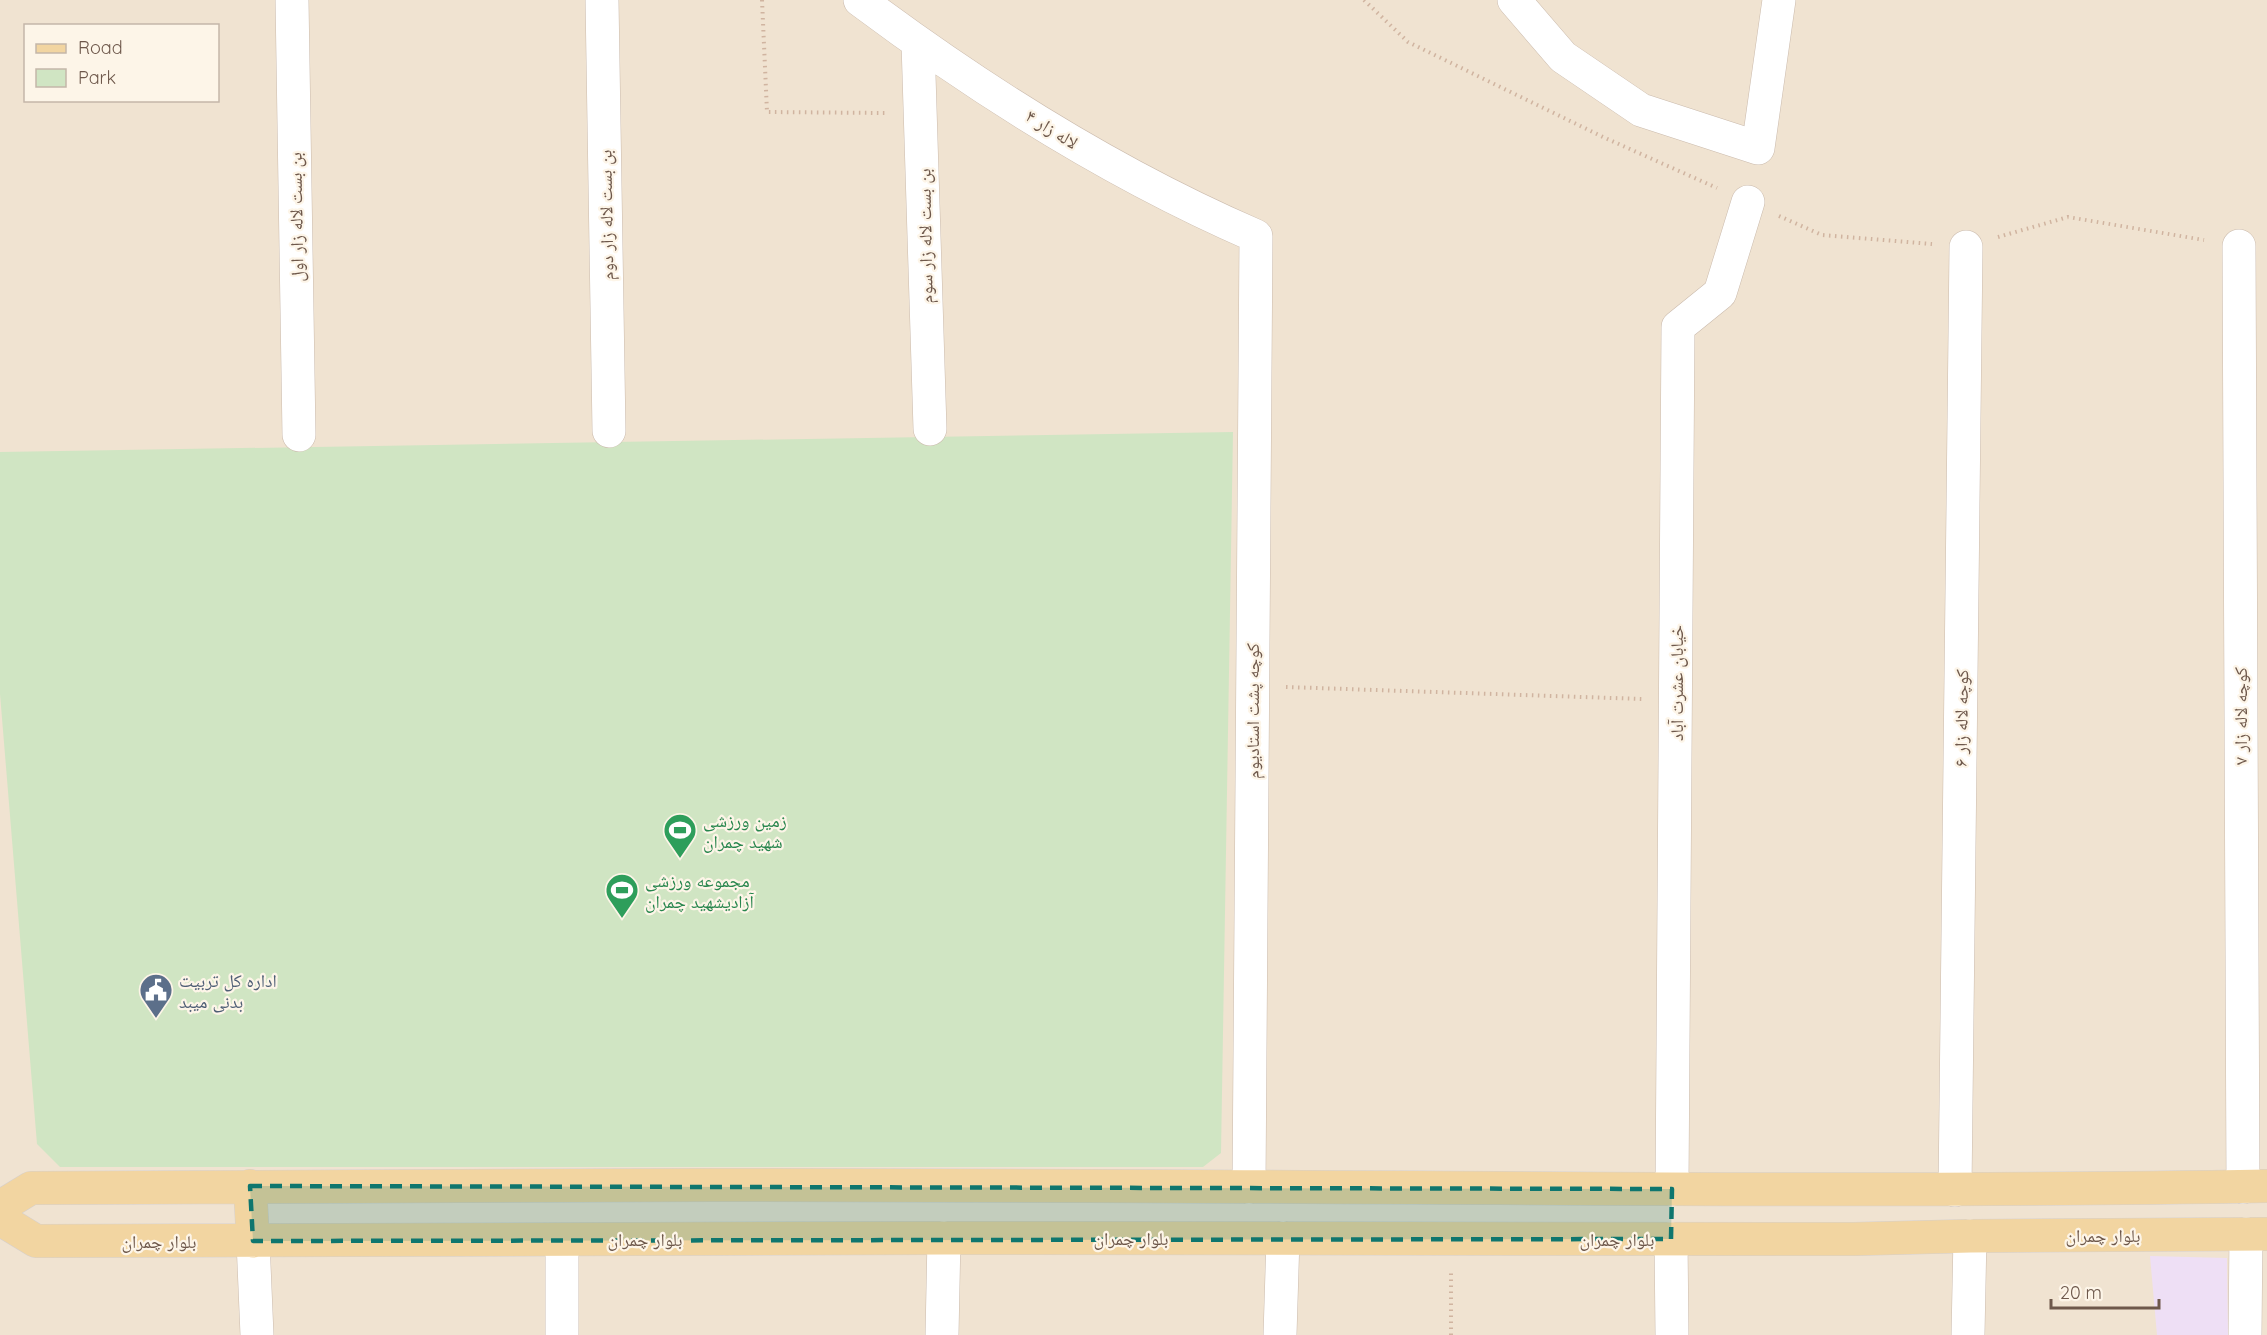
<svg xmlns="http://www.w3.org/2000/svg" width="2267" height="1335" font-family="Quicksand,'Noto Naskh Arabic',sans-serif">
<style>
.residential{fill:#f0e3d1;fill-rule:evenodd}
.education{fill:#eedff5}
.green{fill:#d0e5c3}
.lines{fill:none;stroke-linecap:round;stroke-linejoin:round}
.minor-casing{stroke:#cbbbad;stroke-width:34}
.major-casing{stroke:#d6d0cd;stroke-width:34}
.path{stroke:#d0b4a0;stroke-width:4;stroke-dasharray:1.5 4.5;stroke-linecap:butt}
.minor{stroke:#fff;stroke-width:33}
.major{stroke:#f2d5a1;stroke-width:33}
.marked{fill:#0f766e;fill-opacity:0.2;stroke:#0f766e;stroke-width:4.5;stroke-dasharray:12 8;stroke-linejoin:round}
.labels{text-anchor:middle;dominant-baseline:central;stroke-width:4.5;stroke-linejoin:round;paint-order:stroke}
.street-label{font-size:18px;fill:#6e584b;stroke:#fdf5e8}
.leisure-label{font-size:18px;fill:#27864d;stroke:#fdf5e8;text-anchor:start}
.service-label{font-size:18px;fill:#4e5e75;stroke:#fdf5e8;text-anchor:start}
</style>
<rect width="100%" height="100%" fill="#f9f1e2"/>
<path class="residential" d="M0,0H2267V1335H0ZM26,26H218V100H26Z"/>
<path class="education" d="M2150,1256L2227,1258L2228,1335H2157Z"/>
<path class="green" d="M1233,432L1221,1153L1203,1167H60L37,1144L0,694V452Z"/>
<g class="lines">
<defs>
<path id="minor" d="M292,0L299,435
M602,0L609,431
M860,0C983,92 1115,175 1256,236L1249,1187
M1514,0L1563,57L1641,110L1758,148L1779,0
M918,43L930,429
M2239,246L2243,1187
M1672,1189L1678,327L1720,293L1748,202
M1955,1190L1966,247
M1671,1239L1672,1335
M253,1241L257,1335
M562,1335V1240
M942,1335L944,1238
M1280,1335L1283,1238
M1968,1335L1970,1236
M2245,1335L2246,1234"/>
<path id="major" d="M250,1186L253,1241
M0,1207L31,1188C383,1185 735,1184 1087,1186C1480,1187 1874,1193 2267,1186
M0,1219L36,1241L944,1238L1854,1239L1970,1236L2267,1234"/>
</defs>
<use href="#minor" class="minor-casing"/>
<use href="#major" class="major-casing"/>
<path class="path" d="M762,0L767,112L885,113
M1364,0L1408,42L1603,137L1717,188
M1779,216L1822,235L1932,244
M1998,237L2068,217L2204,240
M1286,687L1642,699
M1451,1335V1273"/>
<use href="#minor" class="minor"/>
<use href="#major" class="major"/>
</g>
<path class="marked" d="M250,1186L1672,1189L1671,1239L253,1241Z"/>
<defs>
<symbol id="stadium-pin" viewBox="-11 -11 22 30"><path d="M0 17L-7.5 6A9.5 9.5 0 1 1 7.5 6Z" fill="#2e9e5b" stroke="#fdf5e8"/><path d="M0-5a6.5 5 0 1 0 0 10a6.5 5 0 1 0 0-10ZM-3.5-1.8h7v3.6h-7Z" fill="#fff"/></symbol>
<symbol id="civic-pin" viewBox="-11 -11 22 30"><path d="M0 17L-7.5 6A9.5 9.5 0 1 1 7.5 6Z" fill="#5c6f8a" stroke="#fdf5e8"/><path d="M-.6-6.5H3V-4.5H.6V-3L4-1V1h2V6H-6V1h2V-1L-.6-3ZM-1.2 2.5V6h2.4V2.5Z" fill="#fff"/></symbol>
</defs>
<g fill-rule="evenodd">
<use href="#stadium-pin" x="661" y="811" width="38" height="52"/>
<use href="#stadium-pin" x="603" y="871" width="38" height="52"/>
<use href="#civic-pin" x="137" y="971" width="38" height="52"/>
</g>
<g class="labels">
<g class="street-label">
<text transform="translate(1052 129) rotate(32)">لاله زار ۴</text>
<text transform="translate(606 215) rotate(-91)">بن بست لاله زار دوم</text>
<text transform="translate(296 217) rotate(-91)">بن بست لاله زار اول</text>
<text transform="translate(925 236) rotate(-91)">بن بست لاله زار سوم</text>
<text transform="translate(1676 683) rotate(-90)">خیابان عشرت آباد</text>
<text transform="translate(1252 711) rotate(-90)">کوچه پشت استادیوم</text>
<text transform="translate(2240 716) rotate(-90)">کوچه لاله زار ۷</text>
<text transform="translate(1961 718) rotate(-89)">کوچه لاله زار ۶</text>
<text x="2103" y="1235">بلوار چمران</text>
<text x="1131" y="1238">بلوار چمران</text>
<text x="645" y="1239">بلوار چمران</text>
<text x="1617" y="1239">بلوار چمران</text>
<text x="159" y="1241">بلوار چمران</text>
</g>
<g class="leisure-label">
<text x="703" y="820">زمین ورزشی<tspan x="703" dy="21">شهید چمران</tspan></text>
<text x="645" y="880">مجموعه ورزشی<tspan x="645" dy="21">آزادیشهید چمران</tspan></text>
</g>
<g class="service-label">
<text x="179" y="980">اداره کل تربیت<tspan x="179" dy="21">بدنی میبد</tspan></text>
</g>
</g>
<rect x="24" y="24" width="195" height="78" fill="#fdf5e8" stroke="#c4b6a9" stroke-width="1.5"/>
<rect x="36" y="44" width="30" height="9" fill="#f2d5a1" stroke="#c4b6a9" stroke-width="1.5"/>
<text x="78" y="54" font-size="18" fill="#6e584b">Road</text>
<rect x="36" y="69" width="30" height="18" fill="#d0e5c3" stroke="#c4b6a9" stroke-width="1.5"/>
<text x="78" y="84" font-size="18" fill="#6e584b">Park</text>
<path d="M2051 1299v9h108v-9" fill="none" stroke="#6e584b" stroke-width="3"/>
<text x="2060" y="1299" font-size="18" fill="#6e584b" stroke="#fdf5e8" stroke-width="4.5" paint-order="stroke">20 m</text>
</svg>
